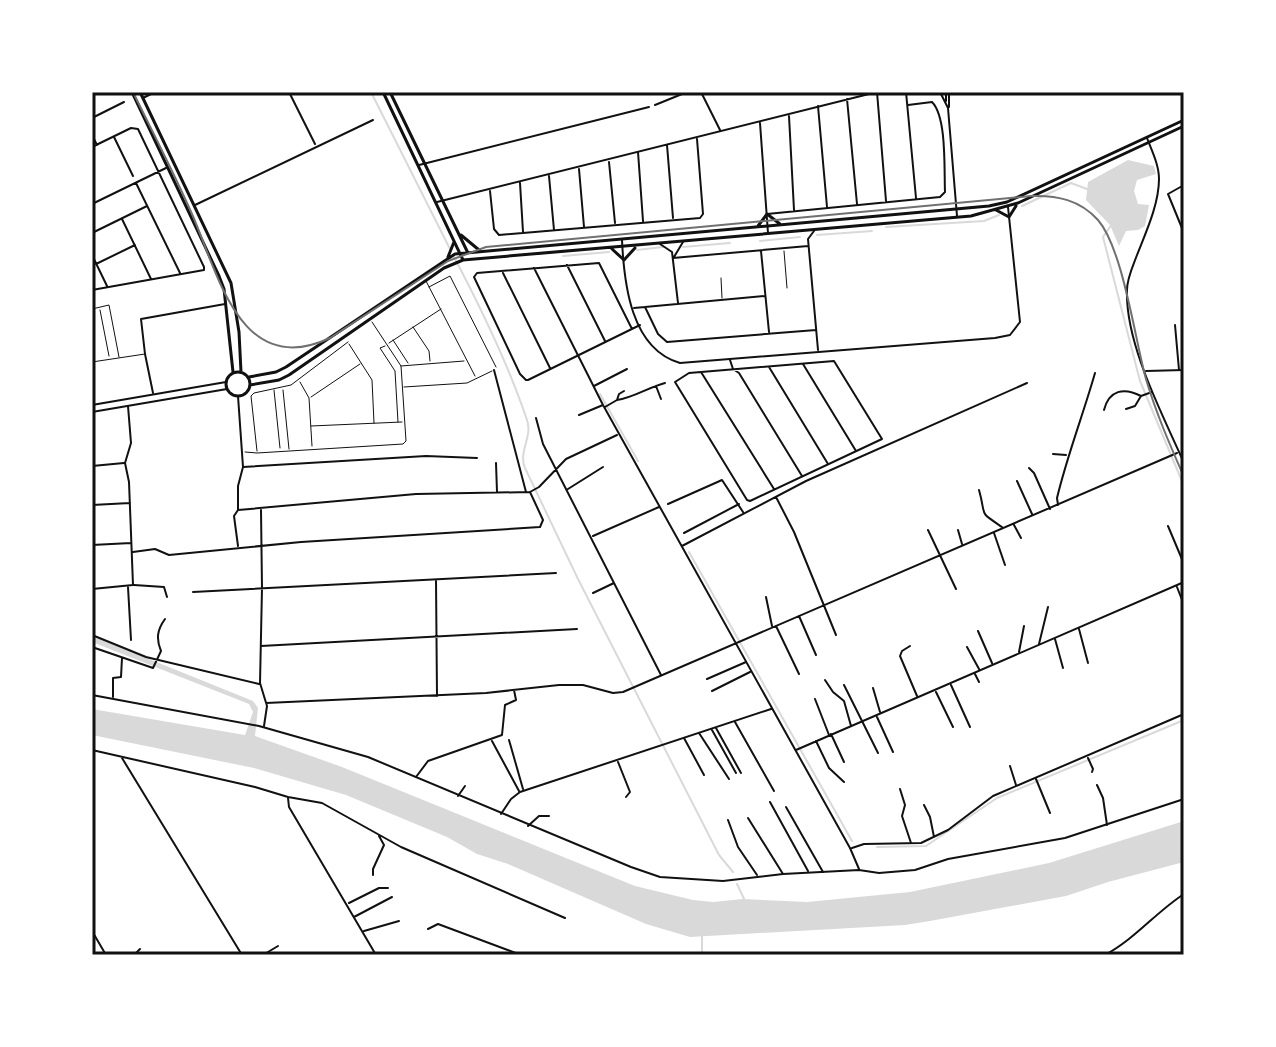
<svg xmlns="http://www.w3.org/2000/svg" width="1276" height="1047" font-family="Rubik,sans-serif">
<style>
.water{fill:#d9d9d9}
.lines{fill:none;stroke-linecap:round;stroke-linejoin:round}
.stream{stroke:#d9d9d9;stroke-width:2}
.service{stroke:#111;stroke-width:1}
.pedestrian{stroke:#111;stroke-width:1}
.minor{stroke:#111;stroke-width:2}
.tertiary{stroke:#111;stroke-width:2}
.secondary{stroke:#111;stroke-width:3}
.tram{stroke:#707070;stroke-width:2}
.neatline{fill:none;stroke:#111;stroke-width:3}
</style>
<rect width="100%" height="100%" fill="#fff"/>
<path class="water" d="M1128,160L1154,166L1156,174L1137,180L1134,191L1138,204L1149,205L1145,226L1138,230L1126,231L1119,246L1110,225L1086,200L1088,182Z
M92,636L253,701L258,708L255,736L342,767L635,886L693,900L713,902L743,899L807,902L910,892L1049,863L1184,821V862L1108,882L1066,896L930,921L905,925L690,937L646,924L508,864L477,854L447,837L346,795L254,768L92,735V709L245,735L253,712L249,704L92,642Z"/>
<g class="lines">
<path class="stream" d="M371,92L450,249
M1022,206L1071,183L1087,189
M1112,224L1103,237L1140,381L1184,486
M886,227L984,221L999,215
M817,235L872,231
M760,241L800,237
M683,247L730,243
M637,250L663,247
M453,255C481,308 508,363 527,420C533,437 518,451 525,468L578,579L719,855L733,872
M563,256L609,252
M600,394L638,461
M689,552L852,841
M877,847L926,846L997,798L1184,720
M737,884L745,901
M702,955V936"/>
<path class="service" d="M426,281L475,376
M429,287L450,276L496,367
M92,309L109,305L119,357
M100,310L109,356
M413,327L429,351L430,361
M393,340L408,363
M389,343L441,309
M349,344L372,380L374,423
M385,346L380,348L395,371L398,422
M92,362L145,354
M401,366L464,361
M300,382L309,398L312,446
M404,387L467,383L492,371
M274,390L280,448
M283,390L289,449
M311,397L360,364
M311,426L402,422
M257,451L251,396L254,393L291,385L348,342
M245,452L257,453L403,444L406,441L401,366L372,322"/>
<path class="pedestrian" d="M784,251L787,288
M721,278L722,298"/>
<path class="minor" d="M289,92L315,144
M701,92L720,130
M877,92L886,201
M906,92L916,198
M940,92L948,108L957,216
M143,98L155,92
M847,99L857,204
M946,101V92
M655,105L687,92
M818,106L827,207
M949,107V92
M789,116L794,210
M92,118L124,102
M760,123L768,233
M92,135L97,145
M114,137L133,176
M667,145L673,218
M92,147L131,128L138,129L204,267V270L92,290
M638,152L643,221
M609,162L615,223
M419,165L649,107
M579,169L584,227
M549,176L554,230
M136,183L180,273
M520,183L523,232
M1184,185L1168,194L1184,233
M490,191L494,229L499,235L700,218L703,214L697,139
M437,202L877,92
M92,204L166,168
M195,205L373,120
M767,214L940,197L945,192C944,170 947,117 932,102L908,105
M122,219L151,279
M814,231L808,239L818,350
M92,233L147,206
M660,244L672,252L678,303
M761,251L769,332
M92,255L107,286
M674,257L683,242
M673,258L808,246
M96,264L135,245
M567,265L605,341
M534,268L603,405L850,848L859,869
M503,273L550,368
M645,307L658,334L667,342L816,330
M634,308L765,296
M1175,325L1179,370
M632,329L599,263L477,273L474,277L520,374L526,380H528L640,325
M730,360L733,369L739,373L802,476
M834,361L882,439L750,501L747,500L675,382L689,373Z
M803,364L856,451
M769,367L828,464
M494,370L526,492
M1146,371L1184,370
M701,372L774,489
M594,386L627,369
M656,386L661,399
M153,393L145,354L141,319L225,304
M617,400C633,398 649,387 665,383
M605,407L617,400L619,394L624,391
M1126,409L1135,406L1141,396L1152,392
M1104,410C1109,390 1124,387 1141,396
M579,415L603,405
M536,418L543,444L661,675
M1053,454L1066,455
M496,463L497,492
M92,466L124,463
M243,467L426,456L477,458
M1029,468L1034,473L1050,509
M1017,481L1032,514
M568,489L603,467
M979,490C987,518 977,510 1002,527
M776,497L794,532L836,635
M668,504L722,480L743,512
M92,505L130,503
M1058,505L1057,498C1067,456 1083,415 1095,373
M238,510L416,494L530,492L539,487L566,459L617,435
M261,510L262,588L260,683L267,706L264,726
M1014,525L1021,538
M1168,526L1184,564
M928,530L956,589
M958,530L962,544
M684,533L739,504
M994,533L1005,565
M593,536L659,507
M92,545L131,543
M238,546L234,516L238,510V486L243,467L238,396
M682,546L806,481L1027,383
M133,552L155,549L169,555L301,542L540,527L543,520L530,492
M436,580L437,696
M134,585L164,587L167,597
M128,587L131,640
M1177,587L1184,605
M92,589L133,585L129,482L125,463L131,443L128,406
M193,592L556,573
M593,593L614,583
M766,597L772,626
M799,616L816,655
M776,626L799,674
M1079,629L1088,663
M978,631L992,663
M92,635L146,657L259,684
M1055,639L1063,668
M1039,644L1048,607
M261,646L577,629
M910,646L902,651L900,656L917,696
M92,647L153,668L161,651C156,639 157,630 165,619
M967,647L979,669
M1019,652L1024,626
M975,674L979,682
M707,679L746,662
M825,680L833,692L844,701L851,726
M844,685L878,753
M951,685L970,727
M873,688L880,712
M712,691L750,672
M936,692L953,727
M113,697V678L121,677L122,658
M815,699L829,735
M266,703L486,693L559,685H583L613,693L623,692L1177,453
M877,717L893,752
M735,722L774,791
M716,728L741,773
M712,730L736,773
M699,733L729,779
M831,734L844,762
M684,738L704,775
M509,740L523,789
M492,741L519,791
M816,741L829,768L844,782
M92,750L255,787L288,797L322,803L401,847L565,918
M796,750L1184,582
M122,758L242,955
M1088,758L1093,769L1092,772
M618,762L630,792L626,797
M1010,766L1016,785
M416,777L428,761L502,735L505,705L516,700L514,690
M1036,779L1050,813
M1097,785L1103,798L1107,825
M900,789L905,805L902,816L911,843
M458,796L465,786
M288,798L289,807L376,955
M770,802L808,871
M924,805L930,817L934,837
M786,807L823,872
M501,814L511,799L520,792L771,709
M748,818L783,874
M728,820L738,847L757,875
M528,826L539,816H549
M852,848L864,844L921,843L948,830L993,796L1184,714
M373,875V869L384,845L379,836
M349,903L379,888H388
M354,917L392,897
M428,929L438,924L521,955
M92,931L106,955
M364,931L399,921
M932,954V955
M134,955L140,949
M263,955L278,946
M607,955V954"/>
<path class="tertiary" d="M1147,138C1152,151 1159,165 1159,179C1159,204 1146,232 1137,255C1133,266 1127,278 1127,290C1125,344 1163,415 1184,463
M622,240C624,284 631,349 680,363L995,338L1010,335L1020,322L1008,207
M92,405L226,382
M92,412L227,389
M92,695L259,726L368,757L631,867L660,877L723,881L783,874L859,870L879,873L915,870L948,859L1065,838L1184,799
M1105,955C1135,939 1156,912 1184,894"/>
<path class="secondary" d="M132,92L219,276L224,289L233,372
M140,92L231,283L239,332L241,372
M383,92L463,260
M390,92L467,251
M996,210L1009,217L1016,206
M758,226L767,214L780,224
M461,235L479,250
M612,249L624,260L635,248
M448,257L454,242
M226 384a12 12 0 1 1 24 0a12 12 0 1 1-24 0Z
M249,377L276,372L286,367L455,254L989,206L1007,202L1184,120
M250,385L279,380L289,375L444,268L463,260L971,216L1018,203L1184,126"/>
<path class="tram" d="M133,92C153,133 174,173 192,214C218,273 240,380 330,338L448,261L486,247L1031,196C1057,195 1080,200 1098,220C1123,249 1135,340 1146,379C1156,413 1170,445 1184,477"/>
</g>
<rect width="1276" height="1047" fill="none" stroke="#ffffff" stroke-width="188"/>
<rect x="94" y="94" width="1088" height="859" class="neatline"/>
</svg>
